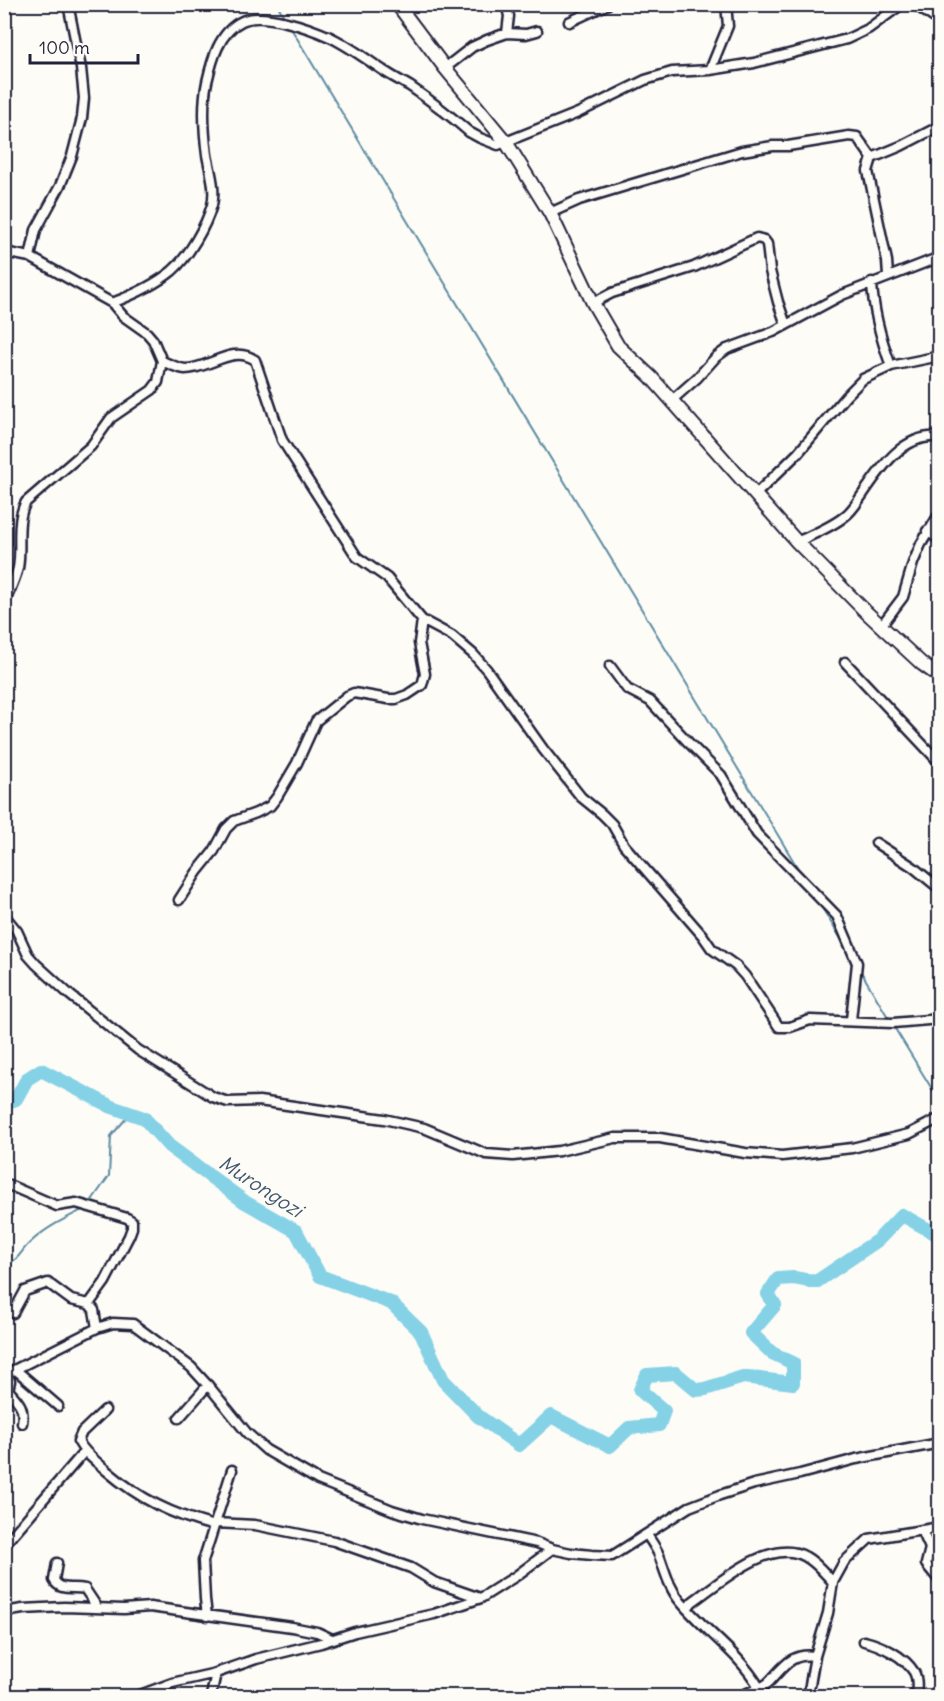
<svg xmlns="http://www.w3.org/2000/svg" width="944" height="1701" font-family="Delius,sans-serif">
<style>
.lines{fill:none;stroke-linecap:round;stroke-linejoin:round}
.stream{stroke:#5d8ba1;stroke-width:2}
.river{stroke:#85d1e5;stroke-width:14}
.street-casing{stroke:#22223b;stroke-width:13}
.secondary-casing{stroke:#22223b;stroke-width:16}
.street{stroke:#fdfcf7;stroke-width:8}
.secondary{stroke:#fdfcf7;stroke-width:12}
.labels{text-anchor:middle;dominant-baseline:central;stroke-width:4.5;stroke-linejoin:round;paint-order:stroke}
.water-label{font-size:20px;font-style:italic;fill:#40576e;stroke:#fdfcf7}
</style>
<rect width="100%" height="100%" fill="#fdfcf7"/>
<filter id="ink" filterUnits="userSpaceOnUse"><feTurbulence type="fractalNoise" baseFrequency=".0167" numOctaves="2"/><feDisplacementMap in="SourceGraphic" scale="12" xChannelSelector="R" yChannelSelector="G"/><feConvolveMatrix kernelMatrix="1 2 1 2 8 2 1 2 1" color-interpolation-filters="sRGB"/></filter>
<g filter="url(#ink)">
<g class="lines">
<path class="stream" d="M277,4L286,20
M289,25L802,875
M819,903L846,947
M860,970L889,1019
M894,1027L940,1102
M90,1203L109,1176L111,1136L130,1114
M4,1265C21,1260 20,1250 32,1241C47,1227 66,1218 84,1209"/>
<path class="river" d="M4,1103L16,1099L27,1079L41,1070L112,1107L144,1118L169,1146L245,1202L296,1231L320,1276L391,1303L421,1332L443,1380L478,1416L519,1445L551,1416L610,1446L629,1428L659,1425L664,1411L640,1390L647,1375L676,1373L696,1390L705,1389L743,1377L793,1383V1363L772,1353L751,1333L775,1305L768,1294L778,1279L794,1278L816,1282L878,1240L902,1215L938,1235L940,1240"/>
<defs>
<path id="street" d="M506,4L509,16L507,33
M914,4L940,22
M569,22L608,4
M445,68L472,47L487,40L507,33L526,34L537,31
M710,70L728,26L726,4
M872,158L901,146L940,126
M550,213L579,200L742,151L773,146H788L849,136L857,137L872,158L868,171L887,261L888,276
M4,252L30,257L112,303L123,316L147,333L153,340L162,361C169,364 177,368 185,369C209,369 233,344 255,360L282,440L357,557L387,578L422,620L452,636L473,654L487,670L543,749L581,797L602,814L612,824L624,845L703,936L712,949L736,966L745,976L779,1027H790L810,1020L893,1023L940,1019
M30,257L36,230L60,186L72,156L82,118L84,98L81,68L68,4
M872,282C873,311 881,339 891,366
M112,303C133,295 155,285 172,271C189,256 206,226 212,205C216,188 210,171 207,155C204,132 202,105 207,82C212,60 219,32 242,21C262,11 310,28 330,37C349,46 366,59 384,71C393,77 403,82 411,87C431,101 451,116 469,132L480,138L498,145L578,113L645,80L672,72L710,70L754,63L847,39L868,29L902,4
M593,303L612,293L694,267L757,238L764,240L767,244L770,271L778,302L786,325
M671,401L697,378L716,357L727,349L773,332L842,295L940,257
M755,495L798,453L846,396L863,379L891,366L940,356
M927,531L940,540
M797,542C813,534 832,527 845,516C853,510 857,502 863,494C881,468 903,433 940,437
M4,604C9,592 15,580 18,568C22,547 15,521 26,502L91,446L111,418L152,390L158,382L162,361
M881,626L903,597L913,563L921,544L940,513
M845,662L940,763
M610,666L627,689L650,701L688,742L721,775L757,834L837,916L857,963L851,1020
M876,843L913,867L940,889
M179,900L197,872L214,851L226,829L234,821L256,813L270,806L277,797L297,763L316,721L347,696L354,693L388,699H396L407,695L422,685L425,674L419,643L422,620
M4,915L17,931L28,955L36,964L70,995L138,1050L213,1097L228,1102L259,1101L384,1119L424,1128L486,1154L513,1156L559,1151L615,1138H660L745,1153L782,1156L852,1148L909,1134L940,1118
M4,1183L57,1206L76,1203L127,1218L132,1221V1228L129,1236L105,1282L89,1304L94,1310L97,1328
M13,1313L25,1291L48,1283L71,1300L89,1304
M16,1370L58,1406
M7,1374L10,1381L8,1390C18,1401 25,1407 22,1423
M4,1375L97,1328L113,1323L133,1324L191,1367L212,1390L247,1433L266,1450L318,1480L392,1510L422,1519L537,1543L552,1549L571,1553L592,1555L612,1556L689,1507L720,1495L754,1484L800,1474L856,1459L940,1443
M105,1410L82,1432L78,1441C85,1454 96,1461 107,1471C141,1500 171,1514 214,1526
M179,1418L208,1385
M215,1523L255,1525L334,1541L411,1568L434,1582L480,1598
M924,1530V1535L930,1548L926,1564L940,1581
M647,1535C651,1541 656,1548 659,1555C665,1571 669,1588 680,1601C705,1631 739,1653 759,1687
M4,1545L84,1452
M57,1563L54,1580C60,1592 73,1586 85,1589L97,1607
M687,1609L692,1602C718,1584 771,1536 806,1557C817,1563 825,1574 833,1582
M4,1612L23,1609L64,1607L124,1609L150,1607L292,1627L317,1632L332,1639
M207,1616L205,1599L203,1561L232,1470
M864,1641C881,1645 904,1656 914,1672C918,1679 917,1689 916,1696
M137,1696L172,1683L216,1673L256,1659L321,1643L355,1632L434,1614L481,1598L516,1576L552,1549
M211,1696L216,1673
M742,1696C750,1691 762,1688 768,1683C783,1668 791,1652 815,1656
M808,1696L815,1656L828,1613L833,1582L844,1562L869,1539L940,1527"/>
<path id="secondary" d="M397,4L445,68L506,142L550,213L593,303L618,346L651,377L797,542L865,611L922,664L940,677"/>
</defs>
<use href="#street" class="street-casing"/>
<use href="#secondary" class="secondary-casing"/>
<use href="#street" class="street"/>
<use href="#secondary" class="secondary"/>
</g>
</g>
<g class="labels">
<g class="water-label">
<text transform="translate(261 1186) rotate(33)">Murongozi</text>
</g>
</g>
<rect width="944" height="1701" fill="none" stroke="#fdfcf7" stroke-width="24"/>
<rect x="12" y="12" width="920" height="1677" fill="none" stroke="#22223b" stroke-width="2" filter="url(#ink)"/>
<path d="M30 54v9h108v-9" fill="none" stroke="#22223b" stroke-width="3"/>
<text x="39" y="54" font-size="18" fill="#22223b" stroke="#fdfcf7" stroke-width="4.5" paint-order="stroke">100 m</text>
</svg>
